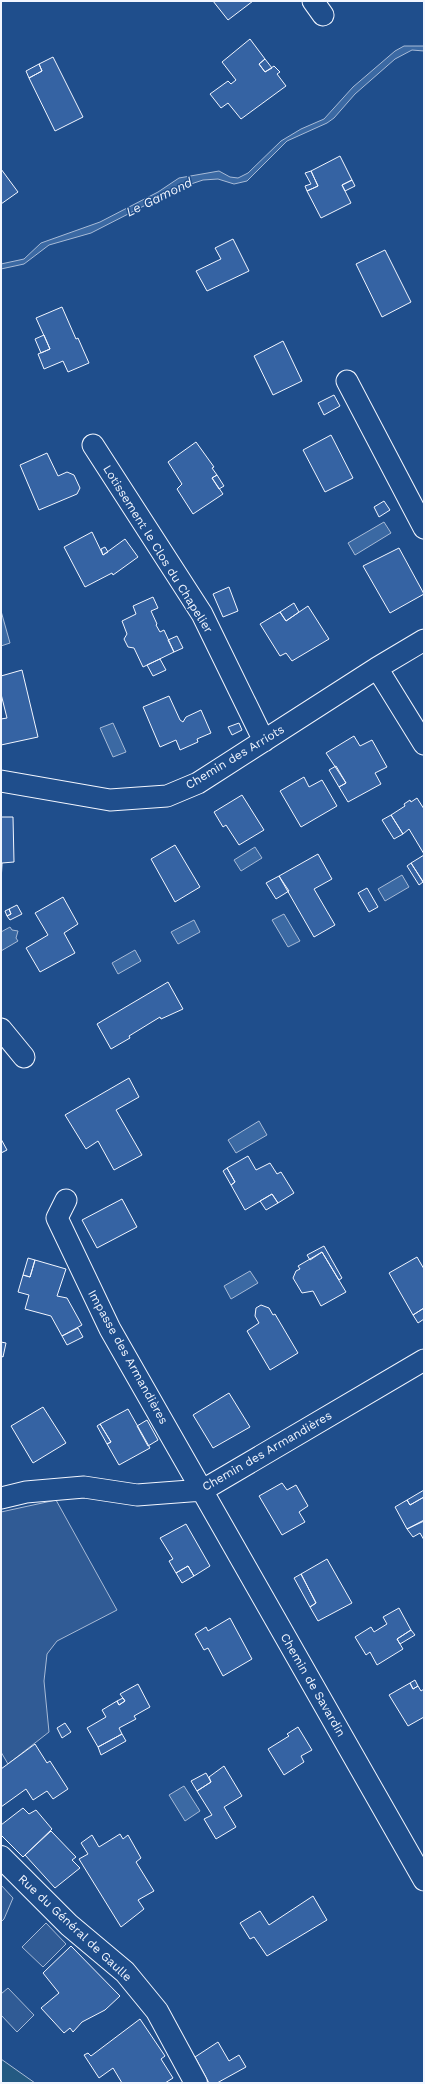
<svg xmlns="http://www.w3.org/2000/svg" width="425" height="2084" font-family="'Work Sans',sans-serif">
<style>
.green{fill:#245a82;stroke:#a8bbd7}
.parking{fill:#305b95;stroke:#a8bbd7}
.water{fill:#3b69a3;stroke:#a8bbd7}
.building{fill:#3563a3;stroke:#f2f6ff}
.lines{fill:none;stroke-linecap:round;stroke-linejoin:round}
.street-casing{stroke:#f2f6ff;stroke-width:23}
.primary-casing{stroke:#f2f6ff;stroke-width:24}
.street{stroke:#1f4e8c;stroke-width:21}
.primary{stroke:#1f4e8c;stroke-width:22}
.labels{text-anchor:middle;dominant-baseline:central;stroke-width:3;stroke-linejoin:round;paint-order:stroke}
.street-label{font-size:12px;fill:#f2f6ff;stroke:#1f4e8c}
.water-label{font-size:13px;font-style:italic;fill:#f2f6ff;stroke:#1f4e8c}
</style>
<rect width="100%" height="100%" fill="#1f4e8c"/>
<path class="green" d="M1,2059L35,2083H1Z"/>
<path class="parking" d="M56,1500L117,1610L57,1641L47,1654L44,1681L49,1732L8,1764L1,1752V1512Z
M1,1885L13,1898L4,1919L1,1922Z
M46,1923L66,1944L43,1967L22,1947Z
M8,1988L34,2015L17,2032L1,2015V1994Z"/>
<path class="water" d="M404,46H424V51L412,50L395,59L355,94L334,118L327,123L287,141L247,181L234,184L218,179L203,180L179,188L91,233L49,245L24,264L1,269V264L24,259L41,243L100,222L158,192L179,178L219,171L230,177L238,178L248,173L281,141L301,129L324,119L353,87L395,51Z
M384,522L391,533L355,555L348,543Z
M1,611L10,643L1,646Z
M113,723L126,752L113,757L100,728Z
M255,847L262,858L241,871L234,860Z
M402,875L409,887L385,901L378,889Z
M284,914L300,941L288,947L272,920Z
M194,920L200,932L178,944L171,932Z
M10,927L12,930L18,931L16,938L18,941L1,951V932Z
M135,950L141,961L118,974L112,963Z
M259,1121L267,1135L236,1153L228,1140Z
M250,1271L258,1283L231,1299L224,1286Z
M184,1786L200,1811L185,1821L169,1795Z"/>
<path class="building" d="M213,1H253L228,20Z
M250,39L265,59L259,64L265,72L274,66L280,72L277,74L286,86L241,119L228,103L221,108L210,94L228,81L231,84L236,80L222,62Z
M53,57L83,117L55,131L29,78L42,71L39,64Z
M265,59L272,68L265,72L259,64Z
M39,64L42,71L29,78L26,71Z
M340,156L352,180L342,185L351,203L321,218L307,191L318,186L311,171Z
M1,169L18,192L1,204Z
M311,171L318,186L307,191L305,186L311,184L305,173Z
M352,180L355,186L345,191L342,185Z
M233,239L249,271L207,291L196,271L221,259L215,248Z
M385,250L411,302L382,317L356,264Z
M62,307L76,339L78,338L89,363L68,372L63,361L44,369L38,354L50,349L36,318Z
M44,335L50,349L41,353L35,339Z
M283,341L302,381L273,395L254,356Z
M334,395L340,406L324,415L318,403Z
M331,435L353,478L325,492L303,450Z
M196,442L214,467L212,468L217,475L212,478L223,494L193,514L177,489L182,484L168,462Z
M47,453L58,476L67,472L74,475L80,488L77,494L39,510L20,465Z
M217,475L224,486L219,489L212,478Z
M384,501L390,510L379,517L374,507Z
M92,532L103,555L125,539L138,557L113,575L112,573L85,587L64,547Z
M105,547L108,552L103,555L101,549Z
M399,548L424,594L390,613L363,566Z
M229,587L238,611L223,617L213,594Z
M153,597L158,608L151,611L157,624L156,625L160,632L164,630L174,652L143,667L134,648L128,647L124,639L127,634L122,621L136,614L133,606Z
M294,603L299,612L286,621L280,612Z
M308,606L329,639L292,661L286,653L280,656L260,624L280,612L286,621Z
M177,636L183,648L174,652L168,640Z
M160,659L166,670L153,676L147,665Z
M22,670L38,737L1,745V719L7,718L1,694V676Z
M169,696L180,720L183,722L186,717L201,710L211,733L197,739L198,742L180,750L176,740L160,747L143,707Z
M239,723L242,730L232,735L228,727Z
M354,736L360,746L372,740L387,767L375,773L381,784L348,802L339,787L346,783L326,753Z
M336,766L346,783L339,787L329,770Z
M304,777L309,787L322,780L337,806L301,827L280,791Z
M242,795L264,830L239,845L226,825L223,827L214,812Z
M417,798L424,809V854L409,829L403,834L391,815L405,806L404,804L410,800L411,802Z
M391,815L403,834L394,839L382,820Z
M1,817H13L14,862L2,863L1,883Z
M175,845L200,887L175,902L151,859Z
M318,854L332,879L314,889L335,925L314,937L279,876Z
M424,855V883L411,863Z
M411,863L423,882L419,885L407,866Z
M279,876L289,891L276,899L266,883Z
M367,888L378,907L369,912L358,893Z
M63,897L78,924L64,933L75,953L40,972L26,948L48,935L35,913Z
M17,905L22,914L10,920L7,916L11,914L9,909Z
M9,909L11,914L7,916L5,911Z
M168,982L183,1009L161,1019L160,1017L129,1036L130,1038L111,1049L97,1024Z
M129,1078L139,1097L116,1110L142,1155L114,1170L98,1141L86,1149L65,1115Z
M1,1139L7,1150L1,1153Z
M248,1156L256,1170L270,1163L277,1174L281,1172L294,1193L278,1203L272,1194L245,1210L231,1185L235,1182L227,1168Z
M227,1168L235,1182L231,1185L223,1171Z
M272,1194L278,1203L266,1210L260,1201Z
M122,1199L137,1227L97,1248L82,1220Z
M324,1246L342,1278L339,1280L322,1252L310,1260L307,1255Z
M322,1252L346,1292L321,1306L313,1291L302,1293L293,1278L296,1271L300,1269L298,1266Z
M417,1257L424,1269V1308L413,1315L389,1273Z
M28,1258L35,1260L30,1277L23,1275Z
M35,1260L66,1269L57,1296L67,1298L82,1325L62,1336L51,1316L25,1309L29,1295L18,1292L23,1275L30,1277Z
M261,1305L269,1308L273,1315L275,1314L298,1353L270,1370L247,1331L259,1323L255,1316L256,1308Z
M424,1308V1319L418,1323L413,1315Z
M78,1328L83,1337L67,1345L62,1336Z
M1,1342L6,1343L3,1357L1,1356Z
M229,1393L250,1427L213,1448L193,1415Z
M43,1407L66,1443L33,1463L11,1426Z
M128,1409L150,1448L119,1465L107,1444L111,1442L100,1424Z
M147,1420L158,1440L148,1446L137,1426Z
M100,1424L111,1442L107,1444L97,1426Z
M282,1483L287,1490L296,1485L308,1506L299,1512L305,1522L282,1535L259,1496Z
M424,1490V1497L410,1505L407,1500Z
M424,1497V1521L407,1529L395,1507L407,1500L410,1505Z
M424,1520V1540L420,1533L413,1537L407,1529Z
M186,1524L210,1566L194,1576L188,1566L176,1573L169,1561L173,1559L160,1538Z
M327,1559L352,1603L318,1621L310,1607L316,1603L301,1574Z
M188,1566L194,1576L182,1583L176,1573Z
M301,1574L316,1603L310,1607L294,1578Z
M399,1608L411,1630L397,1639L403,1649L377,1665L370,1652L366,1655L355,1637L371,1627L374,1632L387,1624L383,1617Z
M230,1618L252,1659L223,1676L208,1648L204,1650L195,1634L206,1627L208,1631Z
M411,1630L415,1635L400,1644L397,1639Z
M415,1680L418,1686L413,1689L410,1683Z
M410,1683L413,1689L418,1686L421,1691L424,1689V1717L408,1726L389,1695Z
M138,1684L150,1707L134,1716L136,1719L119,1728L122,1734L98,1747L87,1728L106,1717L102,1710L117,1701L119,1705L125,1701L120,1694Z
M123,1698L125,1701L119,1705L117,1701Z
M65,1723L71,1732L62,1738L57,1728Z
M298,1727L312,1750L301,1756L304,1762L284,1775L268,1749L289,1736L287,1734Z
M122,1734L126,1741L101,1755L98,1747Z
M35,1744L47,1763L50,1761L68,1789L53,1799L47,1791L33,1800L26,1789L1,1807V1769Z
M224,1766L242,1796L224,1807L236,1827L216,1839L204,1819L212,1815L197,1791L211,1782L209,1777Z
M206,1773L211,1782L197,1791L191,1781Z
M23,1808L29,1814L36,1810L52,1829L23,1857L1,1835V1825Z
M51,1831L76,1857L72,1860L80,1868L55,1888L25,1855Z
M120,1834L123,1839L128,1835L141,1858L136,1862L154,1891L138,1900L144,1909L121,1927L79,1859L88,1854L81,1843L92,1835L99,1847Z
M313,1896L327,1920L267,1956L254,1937L250,1939L240,1923L260,1911L269,1925Z
M71,1946L120,1996L105,2010L82,2022L73,2032L70,2028L64,2033L41,2008L59,1993L43,1973Z
M140,2019L165,2056L161,2059L173,2078L165,2083H122L113,2068L99,2078L84,2055L88,2053L91,2056Z
M218,2042L229,2061L239,2055L246,2067L217,2083H209L195,2057Z"/>
<g class="lines">
<defs>
<path id="street" d="M313,1L323,15
M347,381L424,528
M93,445L202,614L264,741
M377,668L424,744
M1,781L110,800L167,796L198,783L377,668L424,640
M1,1029L24,1057
M66,1200L57,1218L110,1329L424,1880
M1,1498L26,1492L84,1487L137,1495L203,1490L424,1360"/>
<path id="primary" d="M1,1857L69,1925L125,1972L157,2011L196,2083"/>
</defs>
<use href="#street" class="street-casing"/>
<use href="#primary" class="primary-casing"/>
<use href="#street" class="street"/>
<use href="#primary" class="primary"/>
</g>
<g class="labels">
<g class="street-label">
<text transform="translate(158 549) rotate(58)">Lotissement le Clos du Chapelier</text>
<text transform="translate(235 757) rotate(-31)">Chemin des Arriots</text>
<text transform="translate(128 1357) rotate(61)">Impasse des Armandières</text>
<text transform="translate(267 1451) rotate(-30)">Chemin des Armandières</text>
<text transform="translate(313 1685) rotate(60)">Chemin de Savardin</text>
<text transform="translate(75 1928) rotate(43)">Rue du Général de Gaulle</text>
</g>
<g class="water-label">
<text transform="translate(159 197) rotate(-26)">Le Gamond</text>
</g>
</g>
<rect width="425" height="2084" fill="none" stroke="#f2f6ff" stroke-width="4"/>
</svg>
